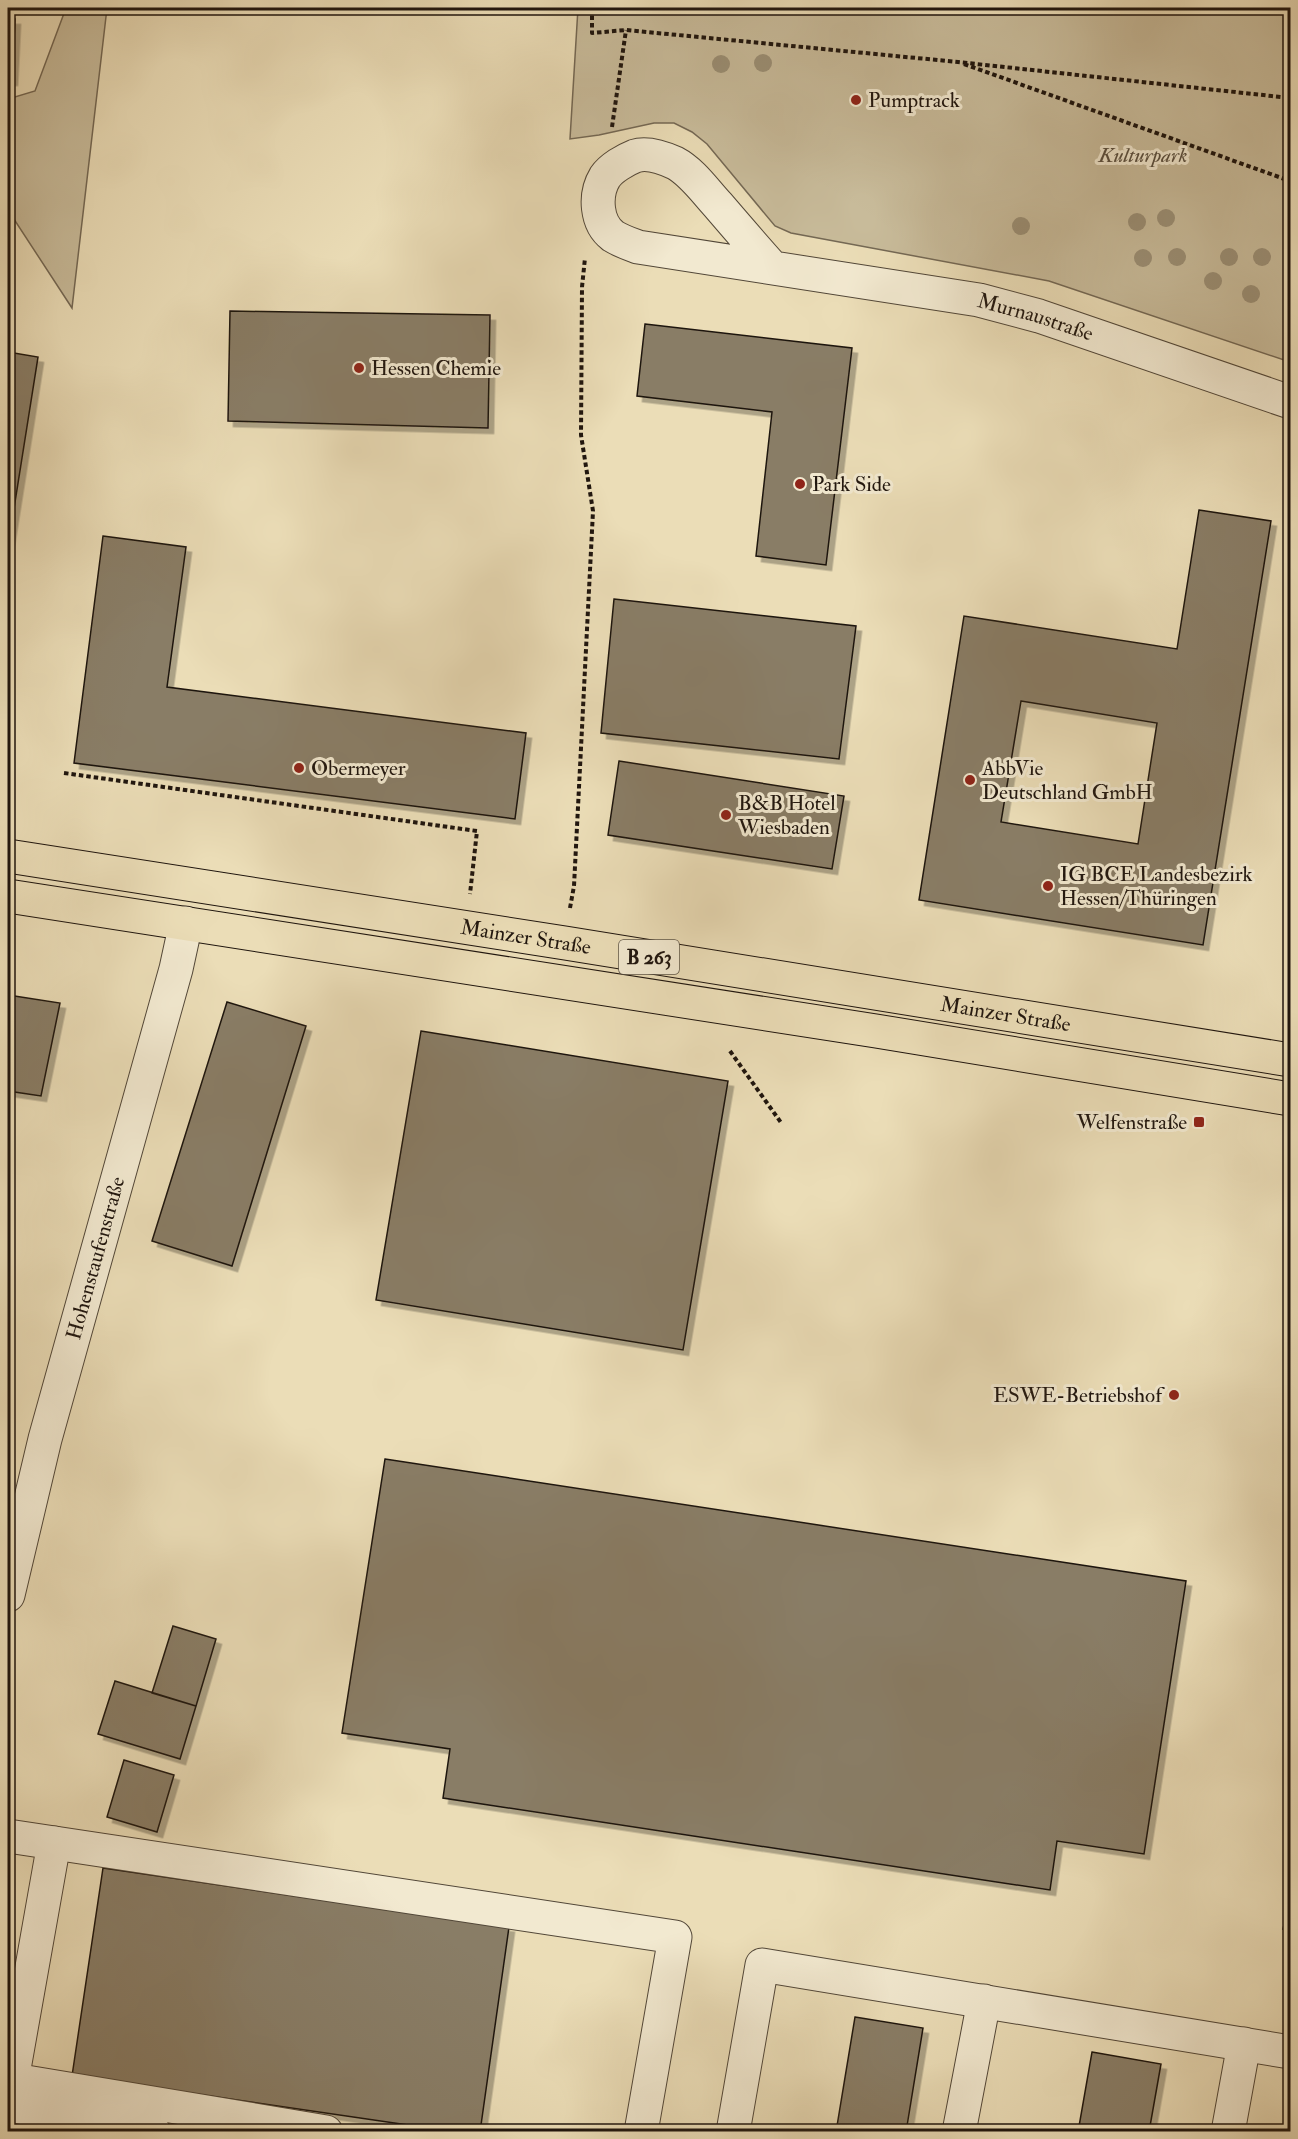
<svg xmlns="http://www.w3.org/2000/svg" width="1298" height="2139" font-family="'IM FELL Double Pica',serif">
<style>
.green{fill:#c8bb9a;stroke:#746854;stroke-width:1.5}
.building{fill:#897d66;stroke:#1f150e;stroke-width:1.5;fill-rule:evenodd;filter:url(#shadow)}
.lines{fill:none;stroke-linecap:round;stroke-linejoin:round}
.minor-casing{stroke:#524738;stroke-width:35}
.major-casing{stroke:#1f150e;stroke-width:35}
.path{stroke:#1f150e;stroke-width:4;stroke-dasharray:4.5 3;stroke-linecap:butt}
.minor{stroke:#f2e9d0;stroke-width:33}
.major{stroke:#ebddb7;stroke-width:33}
.tree{fill:#9b8f75}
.poi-dot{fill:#8f2418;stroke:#f2e9d0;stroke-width:2}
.labels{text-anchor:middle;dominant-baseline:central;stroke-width:6;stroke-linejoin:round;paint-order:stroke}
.shield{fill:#f2e9d0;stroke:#5e5548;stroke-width:1.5}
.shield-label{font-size:20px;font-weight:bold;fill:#1f150e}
.poi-label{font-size:21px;fill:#1f150e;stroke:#f2e9d0;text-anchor:start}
.park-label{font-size:21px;font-style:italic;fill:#5a4f3f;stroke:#f2e9d0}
.street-label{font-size:21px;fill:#1f150e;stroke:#f2e9d0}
</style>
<defs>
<filter id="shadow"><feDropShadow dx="5.5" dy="5.5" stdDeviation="0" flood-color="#0004"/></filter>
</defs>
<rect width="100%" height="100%" fill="#ebddb7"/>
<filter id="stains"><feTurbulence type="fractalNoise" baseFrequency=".00333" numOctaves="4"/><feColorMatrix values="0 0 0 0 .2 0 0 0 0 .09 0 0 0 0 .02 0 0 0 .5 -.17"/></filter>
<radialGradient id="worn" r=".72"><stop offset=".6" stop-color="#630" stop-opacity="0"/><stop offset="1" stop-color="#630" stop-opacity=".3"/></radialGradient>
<path class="green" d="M66,8H107L72,308L8,210V99L35,91Z
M578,8H1290V362L1049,281L791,233L775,226L707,144L692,132L674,123H654L599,135L570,139Z"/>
<path class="building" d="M8,19H15L12,80H8Z
M230,311L490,315L488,428L228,421Z
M645,324L852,348L826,565L756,556L772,412L637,396Z
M8,352L38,357L9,540L8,541Z
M1199,510L1271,521L1203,945L919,900L964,616L1177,649ZM1021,701L1157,723L1138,844L1001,822Z
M103,536L186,547L167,687L526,733L515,819L74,763Z
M614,599L856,626L839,759L601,733Z
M619,761L844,796L832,869L608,835Z
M8,995L60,1003L41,1096L8,1091Z
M227,1002L306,1026L232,1266L152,1241Z
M421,1031L728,1081L683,1350L376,1300Z
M385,1459L1186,1581L1144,1854L1057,1841L1050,1890L443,1798L450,1749L342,1733Z
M173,1626L216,1639L196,1706L152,1693Z
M115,1681L196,1706L180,1759L98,1734Z
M124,1760L174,1775L157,1832L107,1817Z
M103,1868L509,1927L480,2132H456L72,2076Z
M1290,1898V1930L1283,1929Z
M855,2017L923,2028L906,2132H836Z
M1092,2052L1161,2064L1149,2132H1078Z"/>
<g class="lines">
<defs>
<g id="minor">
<path id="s1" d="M772,267C754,247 736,226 718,205C705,191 692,172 675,163C664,158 647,152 635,156C625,160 611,168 605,177C594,195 596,223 613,236C621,241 630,244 638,247L979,300L1039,316L1290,402"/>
<path id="s2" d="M8,1595L45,1439L176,969L186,923"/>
<path d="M8,1836L675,1937L641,2132"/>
<path d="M8,2079L326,2132"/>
<path d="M12,2080L54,1843"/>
<path d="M8,2105L154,2132"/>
<path d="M733,2132L762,1965L1290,2052"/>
<path d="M959,2132L984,2001"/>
<path d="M1228,2132L1244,2044"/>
</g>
<g id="major">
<path id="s3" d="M8,856L565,943L1290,1060"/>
<path d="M8,896L876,1031L1290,1099"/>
</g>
</defs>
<use href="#minor" class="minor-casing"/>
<use href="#major" class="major-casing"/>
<path class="path" d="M592,8V33L626,30L958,62L1290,98
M964,64L1290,181
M612,127L626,30
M64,773L477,831L470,894
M570,908L574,886L593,511L581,435L582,287L585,258
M730,1051L782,1124"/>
<use href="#minor" class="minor"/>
<use href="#major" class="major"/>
</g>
<g class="tree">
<circle cx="763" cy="63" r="9"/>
<circle cx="721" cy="64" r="9"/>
<circle cx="1166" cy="218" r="9"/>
<circle cx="1137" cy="222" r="9"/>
<circle cx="1021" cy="226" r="9"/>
<circle cx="1177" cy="257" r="9"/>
<circle cx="1229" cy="257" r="9"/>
<circle cx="1262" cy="257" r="9"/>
<circle cx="1143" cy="258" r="9"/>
<circle cx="1213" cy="281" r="9"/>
<circle cx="1251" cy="294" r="9"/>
</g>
<g class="poi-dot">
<circle cx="856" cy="100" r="6"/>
<circle cx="359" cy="368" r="6"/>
<circle cx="800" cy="484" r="6"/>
<circle cx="299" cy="768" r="6"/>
<circle cx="970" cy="780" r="6"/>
<circle cx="726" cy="815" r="6"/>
<circle cx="1048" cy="886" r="6"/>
<rect x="1193" y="1116" width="12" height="12" rx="3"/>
<circle cx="1174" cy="1395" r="6"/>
</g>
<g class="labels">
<rect class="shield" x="619" y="940" width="60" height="34" rx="4.5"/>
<g class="shield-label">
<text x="649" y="957">B 263</text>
</g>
<g class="poi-label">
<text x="868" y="100">Pumptrack</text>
<text x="371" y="368">Hessen Chemie</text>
<text x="812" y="484">Park Side</text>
<text x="311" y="768">Obermeyer</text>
<text x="982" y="768">AbbVie<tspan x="982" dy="24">Deutschland GmbH</tspan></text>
<text x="738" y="803">B&amp;B Hotel<tspan x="738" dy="24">Wiesbaden</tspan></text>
<text x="1060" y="874">IG BCE Landesbezirk<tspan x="1060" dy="24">Hessen/Thüringen</tspan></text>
<text x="1187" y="1122" text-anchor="end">Welfenstraße</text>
<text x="1162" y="1395" text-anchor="end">ESWE-Betriebshof</text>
</g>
<g class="park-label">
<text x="1143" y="155">Kulturpark</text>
</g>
<g class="street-label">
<text stroke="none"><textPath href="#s1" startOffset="717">Murnaustraße</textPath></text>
<text stroke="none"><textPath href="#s3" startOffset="524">Mainzer Straße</textPath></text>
<text stroke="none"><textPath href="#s3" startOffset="1010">Mainzer Straße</textPath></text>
<text stroke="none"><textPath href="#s2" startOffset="348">Hohenstaufenstraße</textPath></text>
</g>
</g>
<rect width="1298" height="2139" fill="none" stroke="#ebddb7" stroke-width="30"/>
<rect x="9" y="9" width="1280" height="2121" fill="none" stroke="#1f150e" stroke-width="3"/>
<rect x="15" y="15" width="1268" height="2109" fill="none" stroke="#1f150e" stroke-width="1.5"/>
<rect width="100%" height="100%" filter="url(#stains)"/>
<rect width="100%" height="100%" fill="url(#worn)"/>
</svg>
